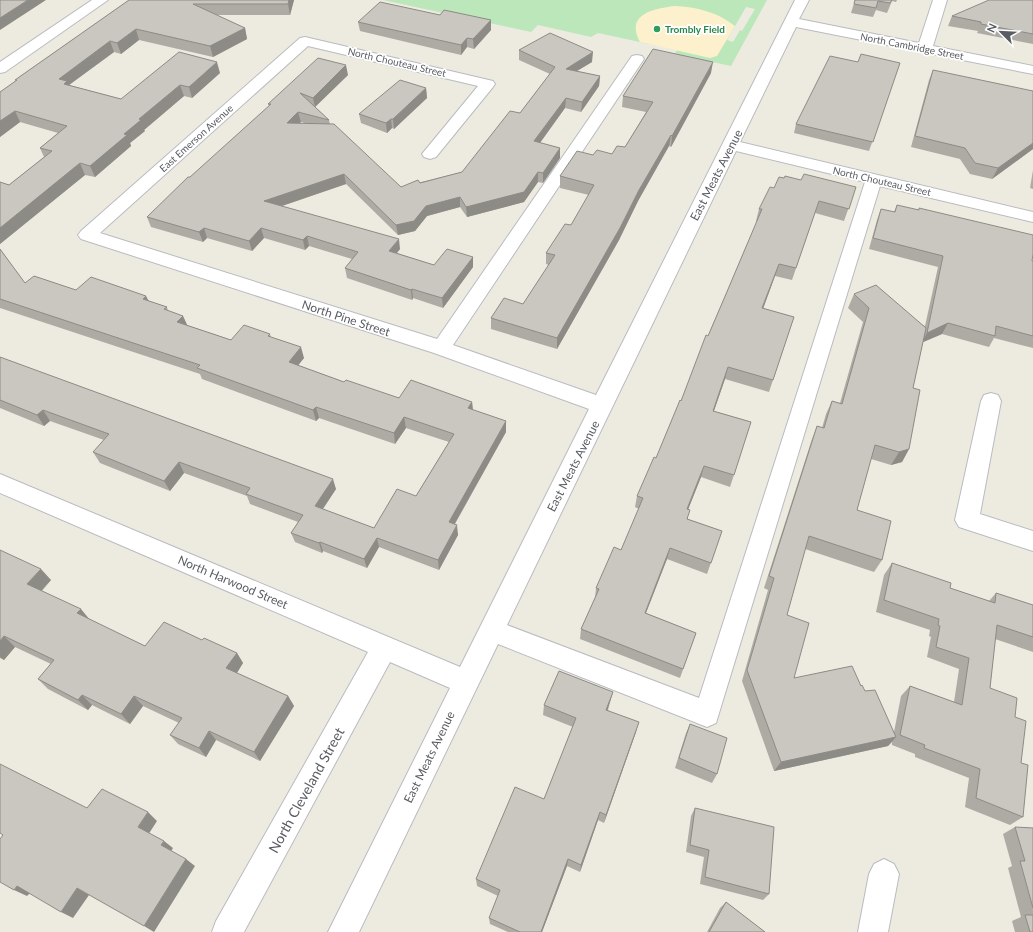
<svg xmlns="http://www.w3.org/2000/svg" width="1033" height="932" viewBox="0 0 1033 932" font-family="Lato,sans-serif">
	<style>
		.green { fill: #bbe7bb; fill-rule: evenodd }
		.sand { fill: #fcf1cc }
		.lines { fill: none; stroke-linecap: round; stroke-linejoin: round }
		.minor-casing { stroke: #b9bbc1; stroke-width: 2 }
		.minor { fill: #fff; fill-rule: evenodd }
		.wall { fill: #aeaba5; fill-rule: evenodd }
		.shaded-wall { fill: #8d8b86 }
		.building { fill: #cac7c0; stroke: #8d8b86 }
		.leisure-dot { fill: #2e9e5b; stroke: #fff; stroke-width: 1.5 }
		.labels { text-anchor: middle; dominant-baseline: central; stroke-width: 3.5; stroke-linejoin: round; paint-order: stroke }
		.far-leisure-label { font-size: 10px; font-weight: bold; fill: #27864d; stroke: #fff; text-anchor: start }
		.far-street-label { font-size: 10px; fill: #595d63; stroke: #fff }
		.street-label { font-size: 12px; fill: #595d63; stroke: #fff }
		.near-street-label { font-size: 14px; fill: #595d63; stroke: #fff }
	</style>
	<rect width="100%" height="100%" fill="#edebe0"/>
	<path class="green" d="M383 0H767L731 66 675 54 677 50 598 33 591 37 538 25 531 32ZM746 7 755 9 742 31 740 30 733 42 727 40Z"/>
	<path class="sand" d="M674 6C697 7 717 12 735 26L717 56 710 58 640 42C625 14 653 9 674 6Z"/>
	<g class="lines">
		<g class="minor-casing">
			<path id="minor" d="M92 0H108L5 72 0 73V62Z
				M795 0H809L799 19 919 43 933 0H947L933 46 1033 66V74L796 27 740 142 1033 212V222L880 186 716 723 707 727 498 644 359 932H328L450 688 390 662 244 932H212L216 921 368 652 0 493V474L460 667 589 409 434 353 81 239 78 235 81 231 300 38 305 37 493 81 495 84 493 87 436 157 430 159 424 157 422 154 478 86 308 46 100 233 437 339 632 56 637 55 642 56 644 59 453 345 596 395ZM736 151 865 182 699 698 507 625Z
				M991 393 998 395 1001 401 980 514 1033 531V551L959 527 955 520 981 401 984 395Z
				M884 859 894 864 899 874 888 932H858L869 874 874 864Z"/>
		</g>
		<use href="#minor" class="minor"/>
	</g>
	<path class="wall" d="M129 0H294L290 15H216L245 28 247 39 213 57 139 40 121 54 114 52 69 85 121 99 220 73 192 98 184 96 144 130 145 131 130 143 131 146 95 177 85 175 0 244V182L9 185 44 157 40 148 58 133 20 122 0 137V92L16 81 15 80Z
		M855 0H897L896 2 892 1 887 13 876 10 873 17 851 13Z
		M1033 0V44L977 33 978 31 948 26 952 16Z
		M440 15 491 20V30L474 49 467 47 461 55 360 31 358 22Z
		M519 50 592 62 577 71 600 76 599 86 581 112 565 108 540 143 560 148V158L543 183 538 182 524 202 467 217 460 207 427 216 415 231 398 235 346 184 282 206 400 249 397 253 434 265 473 257V267L443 308 413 298 412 300 347 278 345 268 352 259 309 246 305 250 264 238 252 251 207 238 203 242 151 227 147 217 269 106 268 104 348 75 315 107 329 120 330 124 401 187 462 172 520 113 550 74 519 60ZM301 122 308 124 299 123Z
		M900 63 869 151 794 133 796 124Z
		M933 70 1033 149 992 179 970 174 960 159 911 147 929 80Z
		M711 73 671 147 669 146 638 201 619 240 557 349 491 329V318L523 304 549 265 546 264V253L571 225 589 195 560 188V176L593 155 612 154 625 147 646 112 622 107 623 96Z
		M426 88 427 98 394 129 392 128 387 133 361 123 359 114Z
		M1033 170V189L1030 188Z
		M784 178 856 187 844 221 815 213 792 280 775 276 763 308 794 317 769 392 725 379 714 411 751 422 730 487 701 477 688 509V519L722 531 707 574 667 559 646 613 696 633 680 678 580 639 581 629 595 598 596 588 621 550 639 509 635 507 637 496 656 458 681 401 708 336 726 294 757 221H756L759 209 774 188Z
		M897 205 1033 261V350V348L994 338 989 347 942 334 923 342 913 388 909 449 902 462 891 465 871 459 857 510 882 560 874 572 805 549 787 615 794 678 861 686 894 732 901 696 910 686 954 702 959 669 927 657 931 637 929 636 930 630 876 612 884 575 892 563 950 588 989 601 996 593 1033 605V652L995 639 990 688 1015 717 1021 763 1023 817 1010 825 965 807 969 778 915 757V754L892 745V742L888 746 774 771 742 681 768 590 764 588 812 439 817 426 822 428 826 414 832 401 840 403 863 322 848 308 854 294 925 326 938 267 869 249 877 220 881 209 894 212Z
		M0 249 25 283 76 290 146 296 149 301 167 307 168 311 183 316 187 325 231 340 270 334 271 337 304 358 298 365 344 382 399 398 472 402 473 410 506 421V432L455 524 458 535 439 570 379 547 367 568 323 551 322 553 295 542 291 533 298 522 250 504 247 496 184 473 170 491 100 463 93 452 104 440 50 421 44 426 0 408V357L336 489 323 509 374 528 416 496 449 442 406 428 395 444 319 418 316 421 202 379 200 374 0 308Z
		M0 550 51 580 42 591 90 620 145 646 202 640 237 653 243 663 237 673 288 696 294 706 260 761 216 740 206 757 178 744 170 735 179 723 143 706 130 724 92 705 88 710 48 689 38 679 51 664 15 647 4 660 0 658Z
		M613 692 610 702 608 710 636 732 604 823 598 820 580 872 567 866 542 932H508L490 924 489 918 498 896 477 886 476 879 544 799 573 727 543 715 544 705Z
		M690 724 717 774 712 783 675 768 686 733Z
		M695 808 769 894 763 900 700 884 704 857 686 852 691 816Z
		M1015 827 1033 828V932H1015L1012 921 1021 917 1008 868 1012 866 1003 834Z
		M726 902 765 932H707L720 908Z"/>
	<path class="shaded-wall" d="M28 0H46L0 30V18Z
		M289 0H294L290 15 288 4Z
		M491 20V30L474 49 473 39Z
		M245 28 247 39 213 57 210 46Z
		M136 29 139 40 121 54 117 43Z
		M467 38V47L461 55V45Z
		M110 41 114 52 69 85 72 92 59 79Z
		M593 52 592 62 565 78 566 69Z
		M217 62 220 73 192 98 189 87Z
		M713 62 711 73 671 147 672 136Z
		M346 65 348 75 315 107 313 98Z
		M600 76 599 86 581 112 582 102Z
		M180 85 184 96 144 130 145 131 130 143 131 146 95 177 90 166 139 119Z
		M426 88 427 98 394 129 393 119Z
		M566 98 565 108 534 151V141Z
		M15 111 20 122 0 137V121Z
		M298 112 301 122 289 133 287 123Z
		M391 119 392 128 387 133 386 123Z
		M671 135 669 146 638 201 619 240 557 349V338L639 190Z
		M1033 143V149L992 179 998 168Z
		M560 148V158L543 183V173Z
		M80 163 85 175 0 244V228Z
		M538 172V182L524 202 467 217 466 207Z
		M344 174 346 184 267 211 264 201Z
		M460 197V207L427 216 415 231 398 235 396 225 426 206Z
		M204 228 207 238 203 242 199 232Z
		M261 228 264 238 252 251 249 241Z
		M307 236 309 246 305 250 303 240Z
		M399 239 400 249 390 261 389 251Z
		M473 257V267L443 308 442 298Z
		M779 264 775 276 759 320 762 308Z
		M412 289 413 298 412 300 411 290Z
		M146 296 151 307 143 299Z
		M183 316 188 327 177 322Z
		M948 323 942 334 921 343 927 333Z
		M301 347 304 358 292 373 289 362Z
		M728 367 725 379 710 422 713 411Z
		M472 402 473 412 468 408Z
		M316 407 319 418 316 421 313 410Z
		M43 410 50 421 44 426 37 415Z
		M404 417 406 428 395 444 394 433Z
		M506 421V432L450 532 449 522Z
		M909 449 902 462 891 465 899 452Z
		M179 462 184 473 170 491 164 481Z
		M704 466 701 477 684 520 687 509Z
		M333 479 336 489 318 516 315 506Z
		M457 525 458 535 439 570 438 560Z
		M377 538 379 547 367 568 364 559Z
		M320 542 323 551 322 553 319 543Z
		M670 548 667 559 642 623 645 613Z
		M41 569 51 580 37 595 27 584Z
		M81 609 90 620 77 613Z
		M4 636 15 647 4 660 0 657V641Z
		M237 653 243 663 233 679 226 668Z
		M613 692 610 702 604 720 606 710Z
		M82 695 92 705 88 710 78 700Z
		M134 696 143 706 130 724 121 714Z
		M288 696 294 706 260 761 254 752Z
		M639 722 636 732 604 823 606 815Z
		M209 731 216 740 206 757 199 748Z
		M896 737 888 746 774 771 781 762Z
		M148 812 157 821 148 835 138 827Z
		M600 812 598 820 580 872 581 865Z
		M164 841 173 848 170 853 161 845Z
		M186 859 195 866 154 932 144 926Z
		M568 859 567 866 542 932H541Z
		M17 886 30 893 27 896 14 890Z
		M77 888 89 895 73 918 61 912Z"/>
	<path class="building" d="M0 0H28L0 18Z
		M129 0H289L288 4H193L245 28 210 46 136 29 117 43 110 41 59 79 67 81 64 84 121 99 179 52 217 62 189 87 180 85 139 119 141 120 124 134 127 135 90 166 80 163 0 228V182L9 185 52 151 40 148 67 126 15 111 0 121V92L17 80H15Z
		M855 0H892L890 3 878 1 876 8 854 4Z
		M989 0H1033V34L981 24V22L952 16Z
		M380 2 440 15 444 10 491 20 473 39 467 38 461 45 358 22Z
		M550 33 593 52 566 69 600 76 582 102 566 98 534 141 560 148 543 173 538 172 524 192 466 207 460 197 426 206 414 221 396 225 344 174 264 201 399 239 389 251 434 265 447 249 473 257 442 298 412 289 411 290 345 268 358 252 307 236 303 240 261 228 249 241 204 228 199 232 147 217 188 177H190L271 104H268L318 58 346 65 313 98 300 93 329 120 298 112 287 123 334 124 401 187 418 180 420 183 462 172 510 111 520 113 555 67 519 50Z
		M653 49 713 62 672 136 671 135 639 190 620 228 557 338 491 318 504 298 523 304 555 255 546 253 565 224 571 225 594 185 560 176 577 151 593 155 597 150 612 154 617 146 625 147 653 102 623 96Z
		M861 54 900 63 873 142 796 124 830 56 858 62Z
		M933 70 1033 91V143L998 168 975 163 965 148 915 136Z
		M400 80 426 88 393 119H391L386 123 359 114Z
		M804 174 856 187 849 209 819 201 796 268 779 264 762 308 794 317 773 380 728 367 713 411 751 422 734 475 704 466 687 509 690 510 687 519 722 531 711 563 670 548 645 613 696 633 683 669 581 629 599 589 596 588 614 547 621 550 643 498 637 496 654 457 656 458 680 400 681 401 706 335 708 336 726 294 762 209H759L770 187 774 188 779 177 784 178 785 176 801 180Z
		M897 205 919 210V208L1033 235V254L1032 261H1033V336L996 326 995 336 948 323 927 333 943 256 873 238 881 209 895 212Z
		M0 249 25 283 34 276 76 290 91 277 146 296 143 299 167 307 164 309 183 316 177 322 231 340 244 325 270 334 268 336 301 347 289 362 344 382 346 380 399 398 411 380 472 402 468 408 506 421 449 522 457 525 438 560 377 538 364 559 320 542 319 543 291 533 303 515 246 494 250 488 179 462 164 481 93 452 109 434 43 410 37 415 0 400V357L333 479 315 506 374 528 397 489 416 496 454 434 404 417 394 433 316 407 313 410 197 368 200 365 0 299Z
		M876 285 926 328 913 388 920 390 909 449 899 452 875 445 857 510 891 521 882 560 809 536 787 615 809 623 794 678 852 666 861 686 862 685 865 691 875 690 896 737 781 762 747 670 774 578 769 576 817 426 824 428 832 401 842 404 869 308 854 294Z
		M0 550 41 569 27 584 81 609 77 613 145 646 164 622 202 640 204 638 237 653 226 668 288 696 254 752 209 731 199 748 170 735 182 718 134 696 121 714 82 695 78 700 38 679 54 660 4 636 0 641Z
		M892 563 951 583 950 588 995 603 996 593 1033 605V637L997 625 990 688 1017 698 1015 717 1026 721 1021 763 1028 765 1023 817 976 798 980 769 924 748 925 745 900 735 910 686 962 705 969 658 936 647 940 626 938 625 939 619 884 600Z
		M559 671 613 692 606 710 639 722 606 815 600 812 581 865 568 859 541 932H520L489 918 500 890 476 879 515 787 544 799 576 718 544 705Z
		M690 724 727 738 717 774 679 758Z
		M0 764 87 808 102 789 148 812 138 827 164 841 161 845 186 859 144 926 77 888 61 912 17 886 14 890 0 882V839L3 835 0 833Z
		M695 808 774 827 769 894 705 877 709 850 690 845Z
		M1015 827 1033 828V908L1020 861H1025Z
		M726 902 765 932H709Z
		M1025 915H1033V932H1030Z"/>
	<circle class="leisure-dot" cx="657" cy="29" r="4"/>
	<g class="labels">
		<g class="far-leisure-label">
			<text x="665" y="29">Trombly Field</text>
		</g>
		<g class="far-street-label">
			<text transform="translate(912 46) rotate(11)">North Cambridge Street</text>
			<text transform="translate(397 62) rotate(13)">North Chouteau Street</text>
			<text transform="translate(196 138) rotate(-42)">East Emerson Avenue</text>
			<text transform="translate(882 181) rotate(13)">North Chouteau Street</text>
		</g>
		<g class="street-label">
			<text transform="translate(716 175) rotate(-63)">East Meats Avenue</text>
			<text transform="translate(346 318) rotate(18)">North Pine Street</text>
			<text transform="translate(573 466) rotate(-63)">East Meats Avenue</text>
			<text transform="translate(233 582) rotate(23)">North Harwood Street</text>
			<text transform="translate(429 757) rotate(-64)">East Meats Avenue</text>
		</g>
		<g class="near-street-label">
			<text transform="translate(306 790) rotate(-61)">North Cleveland Street</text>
		</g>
	</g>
	<g transform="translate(1001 32) rotate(294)" stroke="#ffffff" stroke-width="3" paint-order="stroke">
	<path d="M0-3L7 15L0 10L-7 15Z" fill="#595d63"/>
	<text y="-6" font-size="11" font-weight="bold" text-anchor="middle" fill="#595d63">N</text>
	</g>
</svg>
